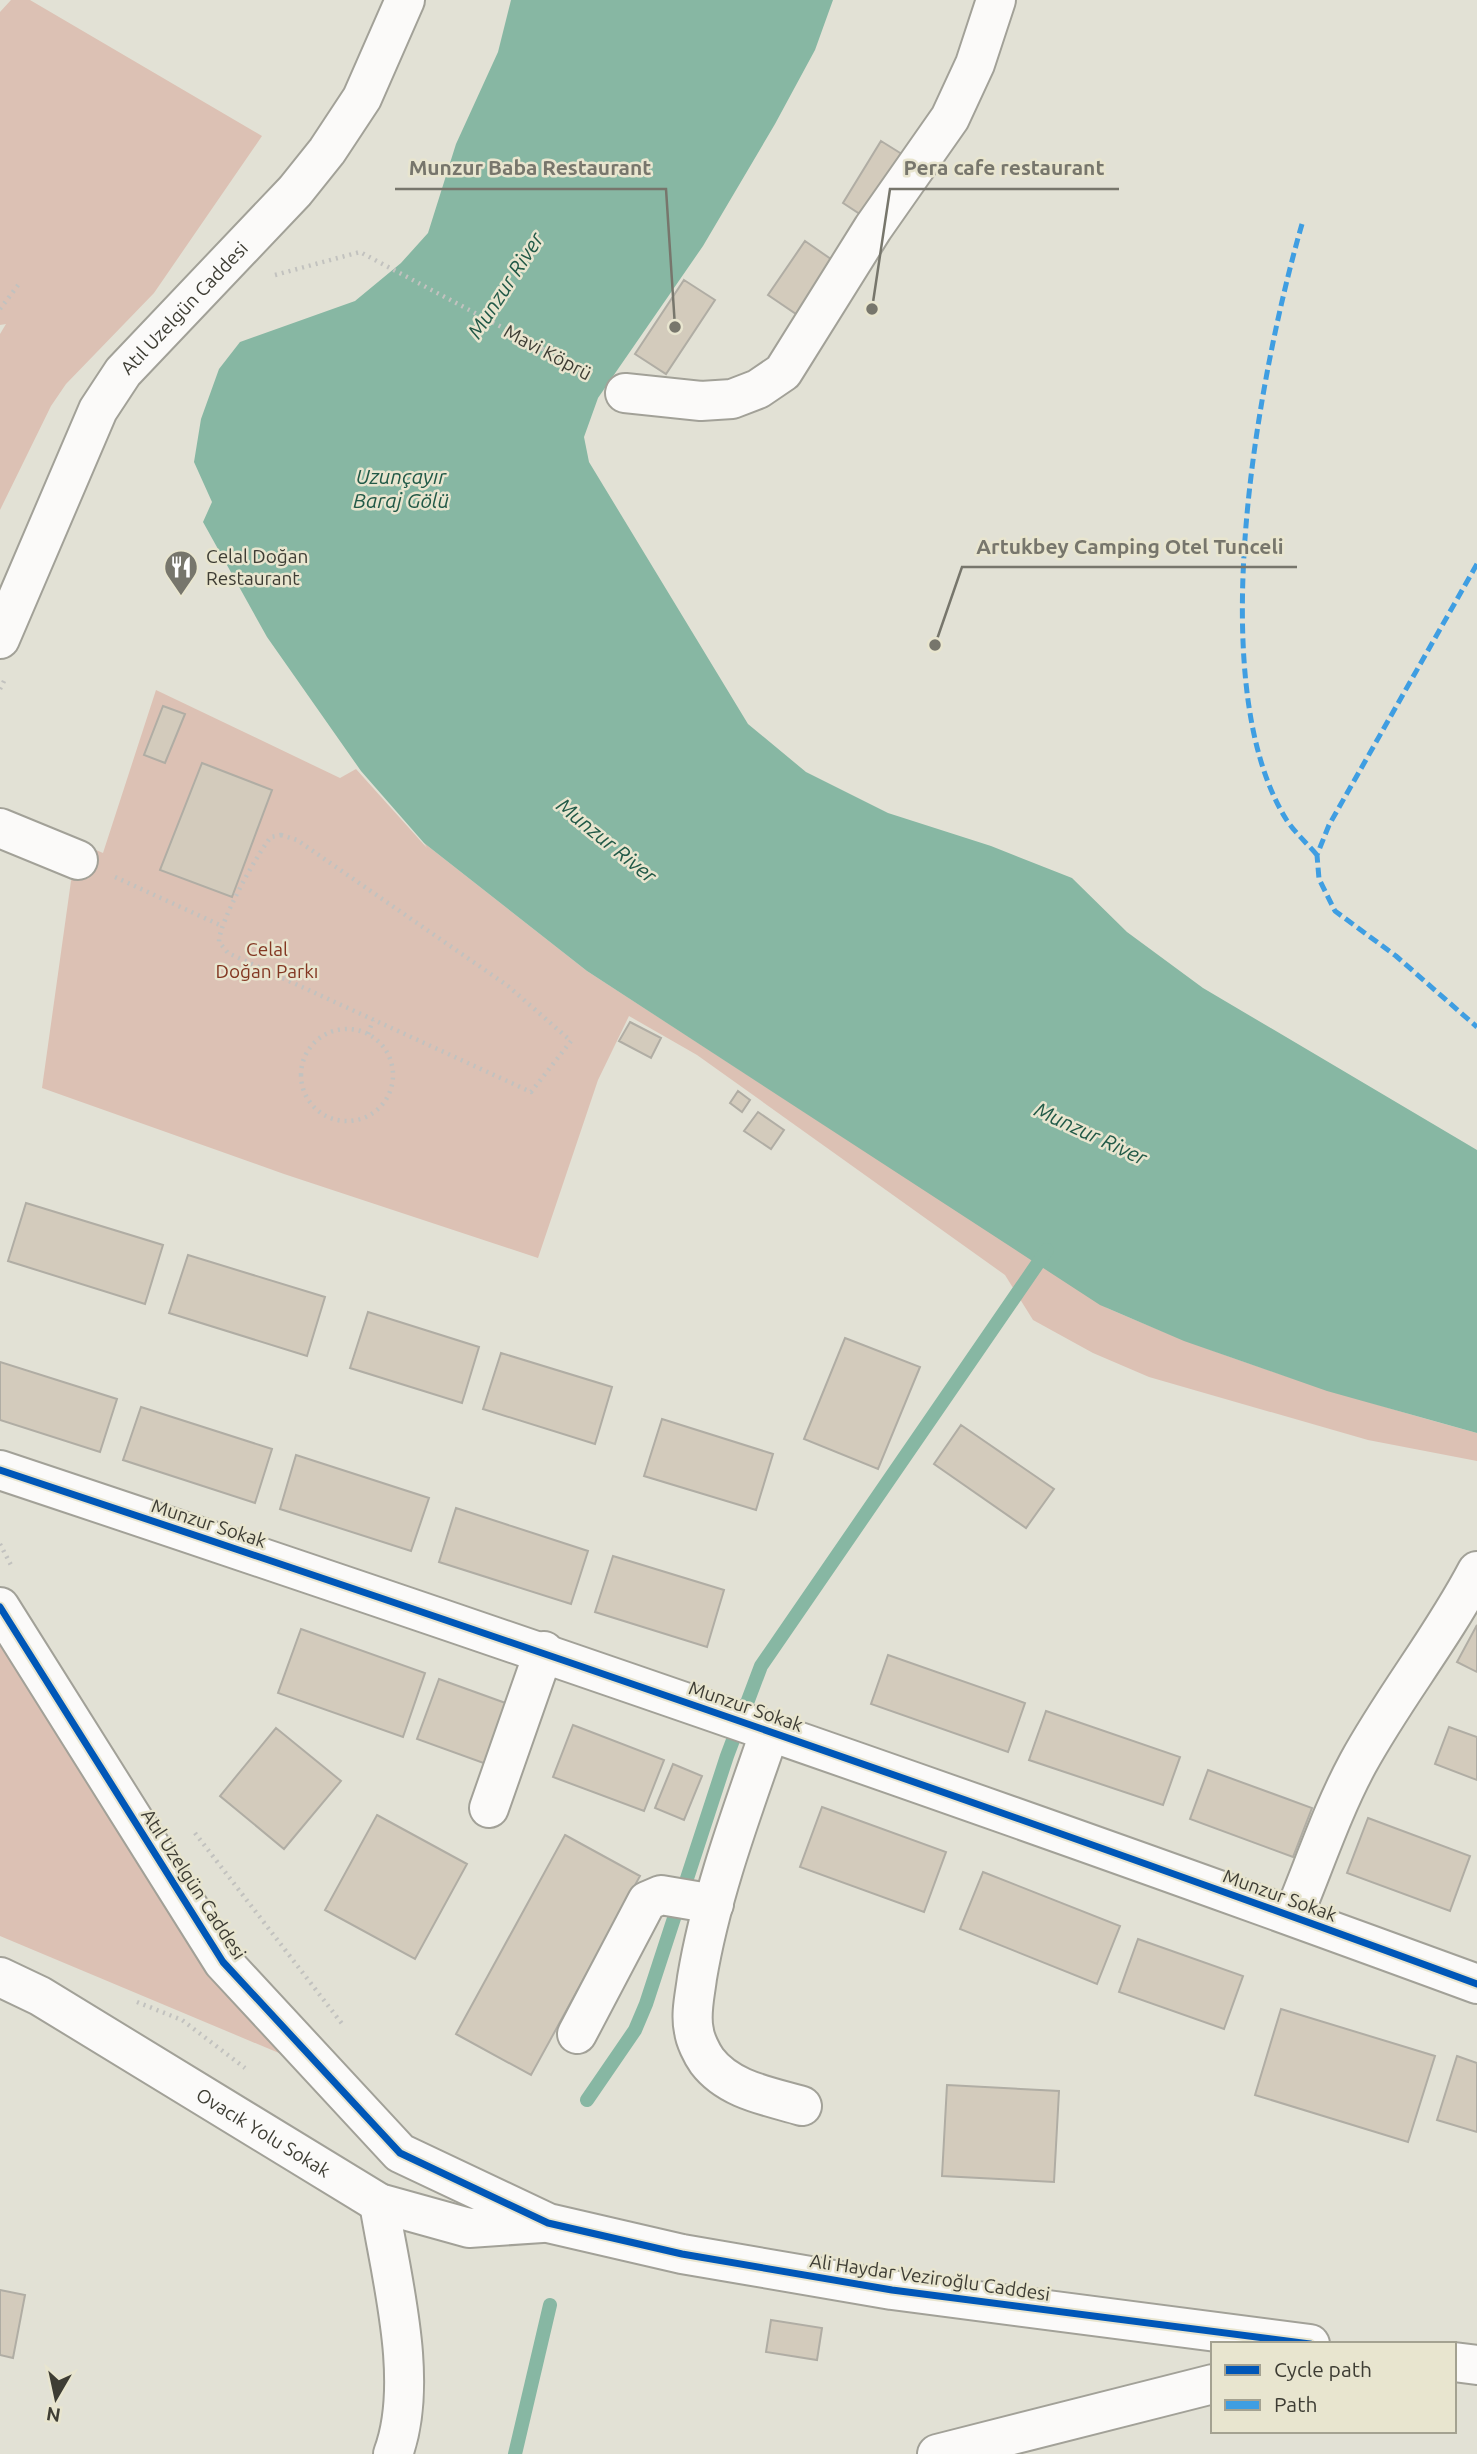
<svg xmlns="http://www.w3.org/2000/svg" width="1477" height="2454" viewBox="0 0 1477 2454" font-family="Ubuntu,sans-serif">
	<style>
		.green { fill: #dcc1b4 }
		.water { fill: #87b7a3 }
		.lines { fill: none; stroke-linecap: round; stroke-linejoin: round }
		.stream { stroke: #87b7a3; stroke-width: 14 }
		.building { fill: #d3cbbc; stroke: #b0ada4; stroke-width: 2 }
		.minor-casing { stroke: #a2a198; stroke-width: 42 }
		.path { stroke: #c2c2bf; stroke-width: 4.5; stroke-dasharray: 2 5; stroke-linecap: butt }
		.minor { stroke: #fbfaf9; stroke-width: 38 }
		.quiet { stroke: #3f9ee2; stroke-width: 5; stroke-dasharray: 10 5; stroke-linecap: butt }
		.cycleway-casing { stroke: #e8e5cf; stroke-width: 11 }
		.cycleway { stroke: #0057b8; stroke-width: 7 }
		.labels { text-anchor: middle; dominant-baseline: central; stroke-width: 5; stroke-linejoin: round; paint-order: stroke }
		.street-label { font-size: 19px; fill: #3e3d34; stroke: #e8e5cf }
		.poi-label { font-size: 19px; fill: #3e3d34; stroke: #e8e5cf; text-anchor: start }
		.park-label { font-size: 19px; fill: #833722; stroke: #e8e5cf }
		.water-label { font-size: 21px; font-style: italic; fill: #215947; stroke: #e8e5cf }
		.leader { fill: none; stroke: #77766c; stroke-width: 2.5 }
		.callout-dot { fill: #77766c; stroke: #e8e5cf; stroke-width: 2.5 }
		.callout-label { font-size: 21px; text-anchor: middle; font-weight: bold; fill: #77766c; stroke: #e8e5cf; stroke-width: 5; stroke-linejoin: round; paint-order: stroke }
	</style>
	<rect width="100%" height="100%" fill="#e2e1d5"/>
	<path class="green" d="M11 0H30L262 136 154 293 66 384 51 406 0 510V334L6 324 0 325V12Z
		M156 690 340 778 356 769 427 848 424 843 587 971 1107 1308C1227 1361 1351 1398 1477 1433V1461L1368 1440 1149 1377 1093 1353 1033 1320 1005 1275 697 1055 629 1016 598 1080 538 1258 284 1174 42 1088 71 881 82 844 103 853Z
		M0 1643 317 2069 0 1936Z"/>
	<path class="water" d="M511 0H833L815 50 775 124 703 246 598 398 584 437 589 462 748 724 806 772 888 813 991 846 1072 878 1127 932 1203 988 1477 1150V1433L1327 1391 1184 1341 1100 1305 587 971 424 843 361 771 267 637 203 522 212 502 194 462 201 419 219 369 240 342 355 301 401 263 428 233 456 144 498 52Z"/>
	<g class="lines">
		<path class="stream" d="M587 2100 635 2030 646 2004 727 1756 761 1666 1047 1250
			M515 2454 550 2305"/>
	</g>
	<path class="building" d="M881 141 905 156 866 218 843 203Z
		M805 241 838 264 802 318 768 295Z
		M684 280 715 300 666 374 635 354Z
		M163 706 185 714 165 763 144 755Z
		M202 763 272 790 232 897 160 870Z
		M630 1022 661 1038 651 1058 619 1041Z
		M738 1091 750 1100 742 1112 730 1103Z
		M758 1112 784 1130 771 1149 744 1131Z
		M26 1203 163 1245 145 1304 8 1261Z
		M188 1255 325 1297 307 1356 169 1313Z
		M368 1312 479 1347 462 1403 350 1368Z
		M845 1338 920 1367 878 1469 804 1439Z
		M501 1353 612 1387 595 1444 483 1409Z
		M0 1362 117 1399 100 1452 0 1420Z
		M141 1407 272 1449 255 1503 123 1460Z
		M662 1419 773 1454 756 1510 644 1476Z
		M961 1425 1054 1489 1026 1528 934 1464Z
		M296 1455 429 1498 411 1551 280 1509Z
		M456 1508 588 1551 571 1604 439 1562Z
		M613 1556 724 1590 707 1647 595 1612Z
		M1477 1625V1672L1457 1662Z
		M301 1629 425 1673 403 1737 278 1693Z
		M888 1655 1025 1703 1008 1752 871 1704Z
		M439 1679 511 1705 489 1765 417 1739Z
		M1046 1711 1180 1757 1163 1805 1029 1760Z
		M573 1725 664 1760 644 1811 553 1777Z
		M1449 1727 1477 1737V1780L1435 1764Z
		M276 1728 341 1781 284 1849 220 1796Z
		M673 1764 702 1776 684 1820 655 1808Z
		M1208 1770 1312 1808 1293 1857 1190 1819Z
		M822 1807 946 1852 924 1912 800 1867Z
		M377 1815 467 1864 415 1959 325 1910Z
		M1368 1818 1470 1856 1450 1911 1347 1873Z
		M565 1835 640 1876 531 2075 456 2034Z
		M983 1872 1120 1926 1097 1984 960 1929Z
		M1138 1939 1243 1976 1224 2029 1119 1992Z
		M1281 2009 1435 2056 1408 2142 1255 2095Z
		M1457 2056 1477 2063V2132L1437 2120Z
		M947 2085 1059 2091 1054 2182 942 2176Z
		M0 2290 25 2295 13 2358 0 2355Z
		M771 2320 822 2328 817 2360 766 2352Z"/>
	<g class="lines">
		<g class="minor-casing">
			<g id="minor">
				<path d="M625 393 701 401 732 399 758 389 783 372 873 228 950 118 975 64 996 0"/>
				<path id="s1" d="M0 639 98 410 123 372 295 191 327 151 362 98 405 0"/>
				<path d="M0 828 78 860"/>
				<path d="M0 1470C495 1635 988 1804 1477 1984"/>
				<path d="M0 1607 223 1962 400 2153 548 2223 682 2254 892 2290 1310 2344"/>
				<path d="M770 1731C742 1812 711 1894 697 1978 695 1995 690 2014 694 2031 695 2040 702 2054 707 2061 729 2090 768 2096 802 2106"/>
				<path d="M489 1808 544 1651"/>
				<path d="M1293 1916C1314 1866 1332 1811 1358 1763 1394 1697 1442 1638 1477 1571"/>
				<path id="s2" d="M0 1977 40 1996 379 2203 469 2228 542 2223"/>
				<path d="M577 2034 647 1901 661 1895 714 1904"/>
				<path d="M379 2203C391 2277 420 2382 393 2454"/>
				<path d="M1454 2362 1477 2365"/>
				<path d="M937 2454 1213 2384"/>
			</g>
		</g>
		<path class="path" d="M275 275 360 252 590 374
			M0 309 19 284
			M0 689 5 679
			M281 835 297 840 508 986 571 1041 531 1092 228 953 219 942C219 922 257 854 271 837Z
			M115 877 222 926
			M301 1075a46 46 0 1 1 92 0a46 46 0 1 1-92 0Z
			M368 1034 373 1020
			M0 1544 12 1567
			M195 1833 343 2025
			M137 2002 182 2020 245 2068"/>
		<use href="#minor" class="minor"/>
		<path class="quiet" d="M1302 224C1259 373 1201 681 1286 819 1294 832 1307 843 1317 855
			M1477 564 1329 825 1317 855 1319 879 1335 911 1396 956 1477 1027"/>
		<g class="cycleway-casing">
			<path id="cycleway" d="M0 1470C495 1635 988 1804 1477 1984
				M0 1607 223 1962 400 2153 548 2223 682 2254 892 2290 1310 2344"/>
		</g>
		<use href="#cycleway" class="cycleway"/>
	</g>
	<defs>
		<g id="restaurant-pin" transform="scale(1.75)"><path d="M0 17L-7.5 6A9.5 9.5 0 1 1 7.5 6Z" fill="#77766c" stroke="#e8e5cf"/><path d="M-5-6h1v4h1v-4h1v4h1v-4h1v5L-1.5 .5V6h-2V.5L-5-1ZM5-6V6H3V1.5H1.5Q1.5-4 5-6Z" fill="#fff"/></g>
	</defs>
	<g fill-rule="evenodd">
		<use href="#restaurant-pin" x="181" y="567"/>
	</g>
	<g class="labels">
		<g class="street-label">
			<text stroke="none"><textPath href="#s1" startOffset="383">Atıl Uzelgün Caddesi</textPath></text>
			<text transform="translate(548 352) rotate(28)">Mavi Köprü</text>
			<text transform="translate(209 1523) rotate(18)">Munzur Sokak</text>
			<text transform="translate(746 1706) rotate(19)">Munzur Sokak</text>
			<text transform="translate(194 1884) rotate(57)">Atıl Uzelgün Caddesi</text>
			<text transform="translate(1280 1895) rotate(20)">Munzur Sokak</text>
			<text stroke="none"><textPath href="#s2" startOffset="306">Ovacık Yolu Sokak</textPath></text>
			<text transform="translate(930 2277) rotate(8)">Ali Haydar Veziroğlu Caddesi</text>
		</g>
		<g class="poi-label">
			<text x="206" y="556">Celal Doğan<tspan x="206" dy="22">Restaurant</tspan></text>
		</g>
		<g class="park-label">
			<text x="267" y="949">Celal<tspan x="267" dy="22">Doğan Parkı</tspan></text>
		</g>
		<g class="water-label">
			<text transform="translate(505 285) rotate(-57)">Munzur River</text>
			<text x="401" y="476">Uzunçayır<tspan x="401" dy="24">Baraj Gölü</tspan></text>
			<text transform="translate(607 840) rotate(39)">Munzur River</text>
			<text transform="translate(1091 1133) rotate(25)">Munzur River</text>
		</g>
	</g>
	<path class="leader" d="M675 327L666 189H395M872 309L890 189H1119M935 645L962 567H1297"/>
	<g class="callout-dot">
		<circle cx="675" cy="327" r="7"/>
		<circle cx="872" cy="309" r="7"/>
		<circle cx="935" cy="645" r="7"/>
	</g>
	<g class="callout-label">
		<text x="530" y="175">Munzur Baba Restaurant</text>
		<text x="1004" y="175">Pera cafe restaurant</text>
		<text x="1130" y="554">Artukbey Camping Otel Tunceli</text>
	</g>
	<rect x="1211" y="2342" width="245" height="91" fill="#e8e5cf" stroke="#a4a291" stroke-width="2"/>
	<rect x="1225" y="2365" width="35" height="10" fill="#0057b8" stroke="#a4a291" stroke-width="2"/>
	<text x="1274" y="2377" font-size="21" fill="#3e3d34">Cycle path</text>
	<rect x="1225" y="2400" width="35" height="10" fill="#3f9ee2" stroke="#a4a291" stroke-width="2"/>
	<text x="1274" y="2412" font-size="21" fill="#3e3d34">Path</text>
	<g transform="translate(56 2398) rotate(189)" stroke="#e8e5cf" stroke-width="5" paint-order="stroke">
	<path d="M0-5L12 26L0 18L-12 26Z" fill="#3e3d34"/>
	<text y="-10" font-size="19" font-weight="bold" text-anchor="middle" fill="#3e3d34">N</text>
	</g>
</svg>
